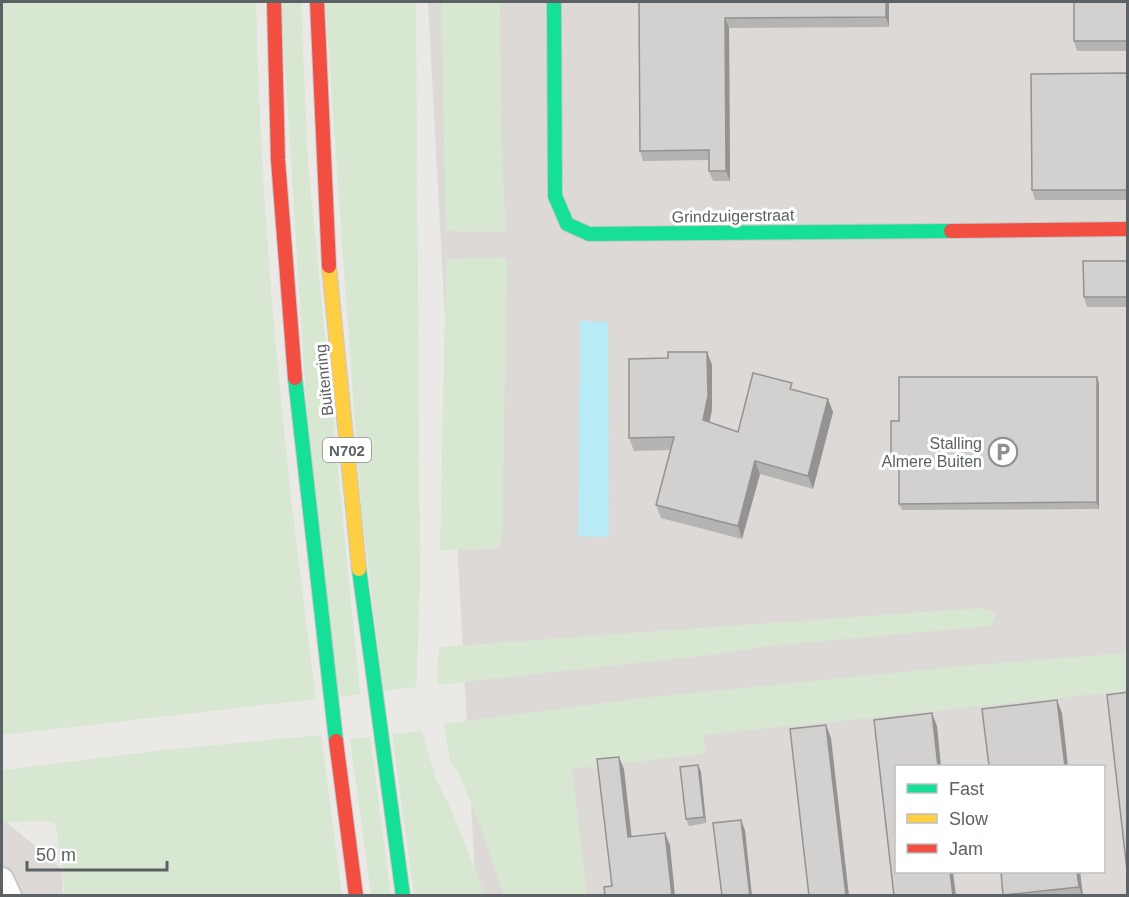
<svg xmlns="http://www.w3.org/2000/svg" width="1129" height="897" viewBox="0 0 1129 897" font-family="Helvetica,sans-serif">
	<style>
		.industrial { fill: #dcd9d7; fill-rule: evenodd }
		.green { fill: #d8e7d1 }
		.water { fill: #b9ebf6 }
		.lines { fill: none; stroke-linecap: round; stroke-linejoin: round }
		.street-casing { stroke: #c7c8c8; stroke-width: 26 }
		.fast-casing { stroke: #c6c7c7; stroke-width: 16 }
		.slow-casing { stroke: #c6c7c7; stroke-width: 16 }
		.jam-casing { stroke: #c6c7c7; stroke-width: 16 }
		.street { stroke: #fcfcfb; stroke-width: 22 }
		.fast { stroke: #16e098; stroke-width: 14 }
		.slow { stroke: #ffcf43; stroke-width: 14 }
		.jam { stroke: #f24e42; stroke-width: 14 }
		.wall { fill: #b5b4b3 }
		.shaded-wall { fill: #949292 }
		.building { fill: #d3d1d0; stroke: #949292; stroke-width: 1.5 }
		.labels { text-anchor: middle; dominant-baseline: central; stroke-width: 6; stroke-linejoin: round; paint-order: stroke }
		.shield { fill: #fff; stroke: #8c9092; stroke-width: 1.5 }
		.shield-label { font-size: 15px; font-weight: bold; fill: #5b6164 }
		.street-label { font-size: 16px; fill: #5b6164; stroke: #fff }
		.poi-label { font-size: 16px; fill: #5b6164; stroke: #fff; text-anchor: end }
	</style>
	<rect width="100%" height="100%" fill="#ebe9e6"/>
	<path class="industrial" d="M428 2H1127V895H476ZM896 766H1104V872H896Z
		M2 818 62 869 63 895H2Z"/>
	<path class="green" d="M2 2H256C261 235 285 468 316 699L2 735Z
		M281 2H301L308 163 360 694 339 697 309 448Z
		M325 2H416L420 583 417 674 416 687 383 691 361 508Z
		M441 2H500L502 163 506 232 446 231Z
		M507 258 502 541 496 549 440 550 446 259Z
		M980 608 995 613V619L990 626 768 646 710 655 438 685 437 673 439 647Z
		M1127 653V691L704 735 705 754 572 769 587 895H504L483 833 458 772 451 763 443 724 642 698 961 666Z
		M422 731 436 779 454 816 485 895H414L392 734Z
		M321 735 342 895H65L56 825 46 821 2 822V770L163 750Z
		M370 737 391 895H371L350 739Z"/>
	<path class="water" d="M580 321 608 322 609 537 578 536Z"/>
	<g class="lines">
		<g class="street-casing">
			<path id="street" d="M2 879 10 896"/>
		</g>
		<g class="fast-casing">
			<path id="fast" d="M554 2 555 196 567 224 589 234 951 231
				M295 378 336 741
				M359 569 403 896"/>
		</g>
		<g class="slow-casing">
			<path id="slow" d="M329 266 359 569"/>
		</g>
		<g class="jam-casing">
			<path id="jam" d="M274 2 278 160 295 378
				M317 2 329 266
				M951 231 1128 229
				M336 741 356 896"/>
		</g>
		<use href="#street" class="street"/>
		<use href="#fast" class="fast"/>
		<use href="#slow" class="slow"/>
		<use href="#jam" class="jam"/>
	</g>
	<path class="wall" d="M639 2H889V27L729 28 730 181H713L709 171V160L643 161 640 151Z
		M1128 2V51H1077L1074 41Z
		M1128 73V200H1035L1032 190Z
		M1128 261V307H1087L1084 297Z
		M707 352 712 365V409L710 422 738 432 794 390 833 412 813 489 760 474 742 539 661 518 656 505 671 450 634 451 629 438 668 358Z
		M1099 383V509L902 510 899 504V466H893L891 460 899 421Z
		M698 765 701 772 706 823 689 826 686 819Z
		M1001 872H1080L1083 896H1004Z"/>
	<path class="shaded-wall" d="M886 2H889V27L886 17Z
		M725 18 729 28 730 181 726 171Z
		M707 352 712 365V409L707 433 703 420Z
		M1097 377 1099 383V509L1097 502Z
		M828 399 833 412 813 489 808 476Z
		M755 461 760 474 742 539 738 526Z
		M1057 700 1062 713 1068 766H1065Z
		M932 713 937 726 941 766H938Z
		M826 725 831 738 849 896H846Z
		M619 757 624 769 633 849 628 837Z
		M698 765 701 772 706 823 704 817Z
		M741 820 745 830 752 896H750Z
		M665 833 670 845 675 896H672Z
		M950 872H953L956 896H953Z
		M1077 872H1080L1083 896H1082L1079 887Z"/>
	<path class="building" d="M639 2H886V17L725 18 726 171H709V150L640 151Z
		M1074 2H1128V41H1074Z
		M1128 73V190H1032L1031 74Z
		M1083 261H1128V297H1084Z
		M668 352H707L708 396 703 420 738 432 753 373 792 383 790 389 828 399 808 476 755 461 738 526 656 505 674 437 629 438V359L668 358Z
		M899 377H1097V502L899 504V460H891V421H899Z
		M1128 692V879L1107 695Z
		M1057 700 1065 766H989L982 709Z
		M932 713 938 766H897V872H950L953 896H894L874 720Z
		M826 725 846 896H809L790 729Z
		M619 757 628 837 665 833 672 896H605L604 887 612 886 597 759Z
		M698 765 704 817 686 819 680 767Z
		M741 820 750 896H722L713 823Z
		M1001 872H1077L1079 887 1003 895Z"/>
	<defs>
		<g id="parking-ring" transform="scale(1.5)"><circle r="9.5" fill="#fff" stroke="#8d9192" stroke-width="1.5"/><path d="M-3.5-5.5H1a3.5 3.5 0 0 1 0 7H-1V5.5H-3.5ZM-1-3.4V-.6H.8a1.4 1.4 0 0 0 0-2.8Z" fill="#8d9192"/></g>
	</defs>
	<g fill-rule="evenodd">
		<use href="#parking-ring" x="1003" y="452"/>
	</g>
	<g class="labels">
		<rect class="shield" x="323" y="438" width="48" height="24" rx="4.5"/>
		<g class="shield-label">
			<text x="347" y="450">N702</text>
		</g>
		<g class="street-label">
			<text transform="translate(733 216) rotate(-1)">Grindzuigerstraat</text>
			<text transform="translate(324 380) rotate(-96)">Buitenring</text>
		</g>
		<g class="poi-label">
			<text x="982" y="443">Stalling<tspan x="982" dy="18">Almere Buiten</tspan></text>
		</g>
	</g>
	<rect width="1129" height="897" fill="none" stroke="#5b6164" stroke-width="6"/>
	<rect x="895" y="765" width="210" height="108" fill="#ffffff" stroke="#bdc0c1" stroke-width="1.5"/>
	<rect x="907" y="784" width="30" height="9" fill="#16e098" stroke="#bdc0c1" stroke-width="1.5"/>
	<text x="949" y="795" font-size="18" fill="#5b6164">Fast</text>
	<rect x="907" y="814" width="30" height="9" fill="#ffcf43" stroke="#bdc0c1" stroke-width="1.5"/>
	<text x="949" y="825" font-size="18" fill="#5b6164">Slow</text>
	<rect x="907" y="844" width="30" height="9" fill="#f24e42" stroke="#bdc0c1" stroke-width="1.5"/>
	<text x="949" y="855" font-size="18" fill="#5b6164">Jam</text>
	<path d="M27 861v9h140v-9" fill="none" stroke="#5b6164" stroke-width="3"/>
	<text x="36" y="861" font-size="18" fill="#5b6164" stroke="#ffffff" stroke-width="4.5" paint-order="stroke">50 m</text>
</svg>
